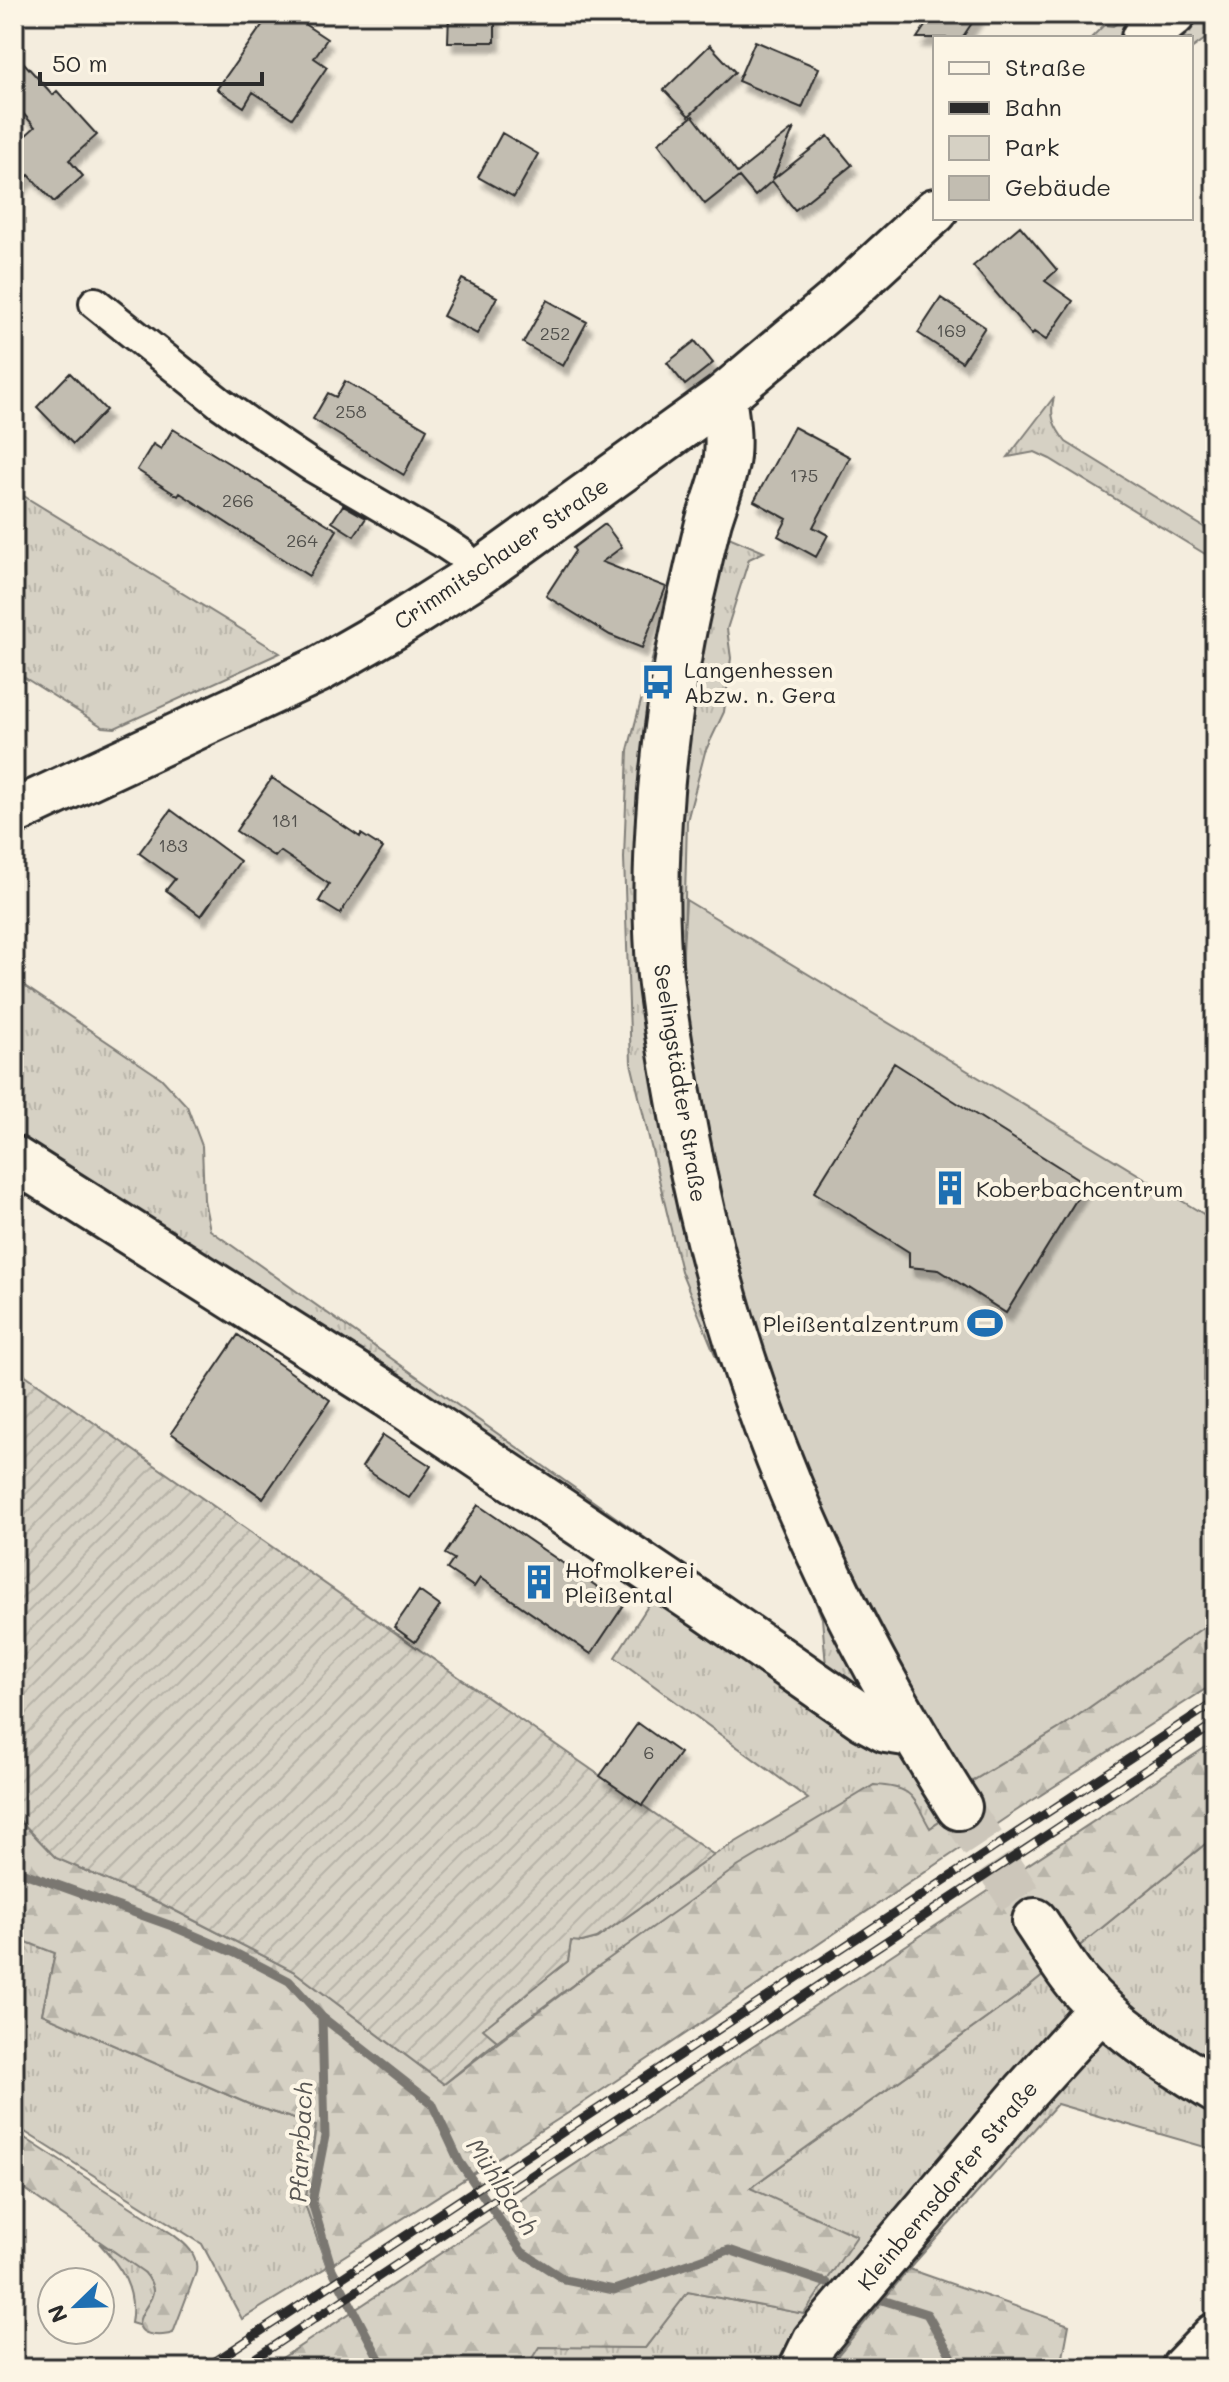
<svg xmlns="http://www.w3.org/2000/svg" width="1229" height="2382" viewBox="0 0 1229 2382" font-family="Mali,sans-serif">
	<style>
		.grass { fill: url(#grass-tufts); stroke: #807e78; stroke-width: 2 }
		.forest { fill: url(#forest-firs); stroke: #807e78; stroke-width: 2 }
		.park { fill: #d6d1c4; stroke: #807e78; stroke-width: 2 }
		.garden { fill: url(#garden-furrows); stroke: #807e78; stroke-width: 2 }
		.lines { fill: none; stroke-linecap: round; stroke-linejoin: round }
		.stream { stroke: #7a7771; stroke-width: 9 }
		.building { fill: #c2bdb1; stroke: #2b2b2b; stroke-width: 2; filter: url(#shadow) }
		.secondary-tunnel { stroke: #ccc6ba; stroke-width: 44; stroke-dasharray: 44 22; stroke-linecap: butt }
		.street-casing { stroke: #2b2b2b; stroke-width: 36 }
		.secondary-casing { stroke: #2b2b2b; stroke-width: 50 }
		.street { stroke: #fcf5e5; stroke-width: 30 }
		.secondary { stroke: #fcf5e5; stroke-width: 44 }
		.rail-casing { stroke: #2b2b2b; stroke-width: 9 }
		.rail { stroke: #fcf5e5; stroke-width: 6; stroke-dasharray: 18; stroke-linecap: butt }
		.labels { text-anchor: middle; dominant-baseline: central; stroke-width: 8; stroke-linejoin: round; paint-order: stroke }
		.number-label { font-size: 18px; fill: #51504c }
		.street-label { font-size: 22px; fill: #2b2b2b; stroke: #fcf5e5 }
		.poi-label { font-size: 22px; fill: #2b2b2b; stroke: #fcf5e5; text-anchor: start }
		.water-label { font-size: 24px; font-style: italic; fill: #595754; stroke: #fcf5e5 }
	</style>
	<defs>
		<pattern id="grass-tufts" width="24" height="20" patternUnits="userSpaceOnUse" patternTransform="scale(2)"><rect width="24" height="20" fill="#d6d1c4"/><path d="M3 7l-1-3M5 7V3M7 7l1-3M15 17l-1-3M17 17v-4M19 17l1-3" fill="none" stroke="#b8b4a9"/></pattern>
		<pattern id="forest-firs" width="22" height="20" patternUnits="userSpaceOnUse" patternTransform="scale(2)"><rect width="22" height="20" fill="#d6d1c4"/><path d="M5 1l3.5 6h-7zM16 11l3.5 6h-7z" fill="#b8b4a9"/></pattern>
		<pattern id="garden-furrows" width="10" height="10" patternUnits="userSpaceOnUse" patternTransform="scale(2)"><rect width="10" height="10" fill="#d6d1c4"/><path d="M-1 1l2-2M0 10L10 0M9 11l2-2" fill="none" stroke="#b8b4a9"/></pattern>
		<filter id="shadow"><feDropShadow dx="5" dy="9" stdDeviation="2" flood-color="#0004"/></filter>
	</defs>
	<rect width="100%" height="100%" fill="#f4edde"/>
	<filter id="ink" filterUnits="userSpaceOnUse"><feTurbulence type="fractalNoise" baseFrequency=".0125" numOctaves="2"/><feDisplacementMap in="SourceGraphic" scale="16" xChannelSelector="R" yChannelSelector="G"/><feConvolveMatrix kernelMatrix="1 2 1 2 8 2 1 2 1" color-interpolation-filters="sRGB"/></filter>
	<g filter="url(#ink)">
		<path class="grass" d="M1129 14H1215V32L1191 49V38H1091L1104 25 1113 26Z
			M1054 397C1049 416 1054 427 1066 442L1215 534V560L1050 459 1035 452 1008 457Z
			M14 490 280 653 115 728 103 727 14 671Z
			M689 520 764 552 749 559 727 629 731 658 724 712 705 752 687 821 683 973 770 1370 804 1459 890 1645 978 1797 930 1828 874 1785 593 1970 497 2041 482 2029 568 1961 571 1940 582 1942 597 1938 714 1855 808 1799 615 1657 666 1578 14 1167V979L161 1078 187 1106 202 1146 204 1200 210 1230 826 1666 822 1618 681 1271 631 1063 624 858 628 750Z
			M1215 1836V2150L1057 2104 909 2269 837 2355 855 2368H526L538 2346 645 2348 688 2292 805 2314 750 2188 1019 1995Z
			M14 1937 55 1953 42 2014 251 2105 316 2126 305 2204 327 2267 242 2319 202 2244 14 2125Z
			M99 2243C120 2256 163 2272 151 2302 147 2312 140 2315 141 2326L131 2323C137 2289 121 2267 99 2243Z"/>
		<path class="forest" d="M1215 1619V1683L1016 1811 568 2113 327 2267 305 2204 316 2126 251 2105 42 2014 55 1953 14 1937V1814L56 1858 162 1904 295 1972 444 2084 593 1970 734 1869 874 1785C915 1787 912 1797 930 1828L978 1797 969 1783 1060 1728Z
			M1215 1741V1836L1019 1995 750 2188 857 2236 804 2314 688 2292 645 2348 539 2347 526 2368H267Z
			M14 2131 171 2233C184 2243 199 2253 196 2272L173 2333C163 2337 134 2337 140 2319 146 2300 163 2296 145 2273L14 2182Z
			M909 2269 1069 2325 1061 2368H855L837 2356Z"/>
		<path class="park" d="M686 900 1215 1221V1619L1060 1728 969 1783C876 1624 789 1455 740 1277 729 1240 723 1201 715 1164 702 1101 686 1037 683 973 682 949 685 924 686 900Z"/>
		<path class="garden" d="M14 1367 714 1855 597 1938 582 1942 571 1941 568 1961 483 2029 497 2041 444 2084 295 1972 162 1904 56 1858 14 1814Z"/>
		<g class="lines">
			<path class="stream" d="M14 1859 21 1872 172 1926 235 1953 289 1981 322 2017 325 2136 312 2202 332 2269 384 2368
				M322 2017 432 2103 459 2161 522 2252 565 2280 614 2290 729 2250 827 2283
				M879 2299 927 2314 958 2368"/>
		</g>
		<path class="building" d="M270 14H289L327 39 314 58 327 67 292 118 253 92 244 107 217 89Z
			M449 14H495V42H448Z
			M933 14H978L962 38H917Z
			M755 41 819 68 802 108 738 81Z
			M710 45 735 72 689 116 664 90Z
			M14 52 53 95 57 91 97 135 69 160 83 176 54 202 29 175 14 189V146L35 127 14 103Z
			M693 116 737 173 794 128 772 180 828 136 852 165 795 210 772 181 755 196 739 177 705 204 658 143Z
			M502 133 538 154 514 197 478 177Z
			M1020 226 1057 270 1045 281 1073 301 1046 340 1034 332 1032 335 973 266Z
			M462 279 497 297 477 334 443 316Z
			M941 298 985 327 962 362 918 333Z
			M547 300 587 322 563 366 523 343Z
			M695 341 713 363 685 385 667 363Z
			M70 373 106 410 73 444 37 407Z
			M345 381 427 429 404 475 313 419 328 393 336 397Z
			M794 427 850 457 813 527 828 535 816 557 778 536 787 519 754 501Z
			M173 429 337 530 309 576 180 493 178 496 137 470 153 444 161 449Z
			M343 505 366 518 354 536 332 522Z
			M605 524 622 547 602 562 666 587 642 648 610 635 546 596 575 551 573 548Z
			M272 778 360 837 361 834 383 848 340 914 319 901 329 884 280 851 275 857 236 831Z
			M171 810 240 861 201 916 166 890 175 879 139 853Z
			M894 1063 1086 1184 1006 1313 939 1270 909 1267V1252L814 1192Z
			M238 1335 330 1400 263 1498 171 1433Z
			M383 1435 431 1466 409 1498 362 1467Z
			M478 1505 624 1605 591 1654 480 1578 474 1587 447 1569 454 1559 445 1554Z
			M419 1591 440 1606 415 1642 394 1627Z
			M638 1723 680 1753 642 1805 600 1776Z"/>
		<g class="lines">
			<path class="secondary-tunnel" d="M959 1807 1035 1921"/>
			<g class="street-casing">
				<path id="street" d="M95 303 220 403 261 432 312 466 443 542 461 554 477 574"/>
			</g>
			<g class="secondary-casing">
				<path id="secondary" d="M1144 38 1173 14
					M723 397C726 417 729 435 727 456 725 477 715 500 709 520 702 546 697 573 690 600 676 662 667 727 661 791 656 852 654 915 660 976 666 1030 676 1084 686 1137 734 1386 823 1594 959 1807
					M14 812 318 670 395 626 477 574 723 397 838 300 935 211
					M14 1159 388 1395 706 1608 864 1718 886 1730 912 1734
					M1035 1921C1049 1941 1061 1964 1077 1983 1115 2028 1165 2059 1215 2090
					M802 2368 815 2341 1025 2092 1101 2008
					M1184 2368 1215 2336"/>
			</g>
			<use href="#street" class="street"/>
			<use href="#secondary" class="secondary"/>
			<g class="rail-casing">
				<path id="rail" d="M205 2368 1215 1702
					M240 2368 1215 1724"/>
			</g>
			<use href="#rail" class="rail"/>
		</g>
	</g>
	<defs>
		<g id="bus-bare" transform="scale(2.76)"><path d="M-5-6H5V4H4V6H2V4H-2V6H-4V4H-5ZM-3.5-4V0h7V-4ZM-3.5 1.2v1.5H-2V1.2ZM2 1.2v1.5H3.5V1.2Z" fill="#1f6fb2" stroke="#fcf5e5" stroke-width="2.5" paint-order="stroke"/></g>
		<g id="building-bare" transform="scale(2.76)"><path d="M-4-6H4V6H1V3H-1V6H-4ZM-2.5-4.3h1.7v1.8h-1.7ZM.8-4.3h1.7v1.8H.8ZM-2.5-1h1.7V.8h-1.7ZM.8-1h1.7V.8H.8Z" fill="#1f6fb2" stroke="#fcf5e5" stroke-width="2.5" paint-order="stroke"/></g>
		<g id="stadium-bare" transform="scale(2.76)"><path d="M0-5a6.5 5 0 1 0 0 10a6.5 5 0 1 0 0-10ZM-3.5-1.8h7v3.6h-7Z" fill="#1f6fb2" stroke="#fcf5e5" stroke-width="2.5" paint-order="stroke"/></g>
	</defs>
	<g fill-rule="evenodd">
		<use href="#bus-bare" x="658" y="682"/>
		<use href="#building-bare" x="950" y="1188"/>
		<use href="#stadium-bare" x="985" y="1323"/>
		<use href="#building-bare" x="539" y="1582"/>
	</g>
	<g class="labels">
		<g class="number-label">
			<text x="951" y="330">169</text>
			<text x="555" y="333">252</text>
			<text x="351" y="411">258</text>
			<text x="804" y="475">175</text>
			<text x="238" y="500">266</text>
			<text x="302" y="540">264</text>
			<text x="285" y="820">181</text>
			<text x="173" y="845">183</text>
			<text x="649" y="1752">6</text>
		</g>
		<g class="street-label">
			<text transform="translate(501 553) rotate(-34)">Crimmitschauer Straße</text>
			<text transform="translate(681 1083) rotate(81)">Seelingstädter Straße</text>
			<text transform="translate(947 2185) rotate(-50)">Kleinbernsdorfer Straße</text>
		</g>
		<g class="poi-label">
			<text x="684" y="669">Langenhessen<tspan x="684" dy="25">Abzw. n. Gera</tspan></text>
			<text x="976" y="1188">Koberbachcentrum</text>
			<text x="959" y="1323" text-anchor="end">Pleißentalzentrum</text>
			<text x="565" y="1569">Hofmolkerei<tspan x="565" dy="25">Pleißental</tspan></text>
		</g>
		<g class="water-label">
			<text transform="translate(300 2142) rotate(-87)">Pfarrbach</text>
			<text transform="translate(503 2186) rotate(57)">Mühlbach</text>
		</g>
	</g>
	<rect width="1229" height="2382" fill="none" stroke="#fcf5e5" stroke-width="48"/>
	<rect x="24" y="24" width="1181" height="2334" fill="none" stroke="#2b2b2b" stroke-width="3" filter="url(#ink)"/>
	<rect x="933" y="36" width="260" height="184" fill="#fcf5e5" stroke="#a8a49b" stroke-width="2"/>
	<rect x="949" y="62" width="40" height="12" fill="#fcf5e5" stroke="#a8a49b" stroke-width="2"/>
	<text x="1005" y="76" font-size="24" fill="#2b2b2b">Straße</text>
	<rect x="949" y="102" width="40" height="12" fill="#2b2b2b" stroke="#a8a49b" stroke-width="2"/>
	<text x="1005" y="116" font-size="24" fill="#2b2b2b">Bahn</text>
	<rect x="949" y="136" width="40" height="24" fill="#d6d1c4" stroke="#a8a49b" stroke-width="2"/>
	<text x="1005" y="156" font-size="24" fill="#2b2b2b">Park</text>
	<rect x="949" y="176" width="40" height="24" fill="#c2bdb1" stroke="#a8a49b" stroke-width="2"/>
	<text x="1005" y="196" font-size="24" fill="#2b2b2b">Gebäude</text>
	<g transform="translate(76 2306) rotate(247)"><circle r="38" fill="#fcf5e5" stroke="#a8a49b" stroke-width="2"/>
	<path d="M0-6L14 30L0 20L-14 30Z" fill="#1f6fb2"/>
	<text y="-12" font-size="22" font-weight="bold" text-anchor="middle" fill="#2b2b2b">N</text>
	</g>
	<path d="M40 72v12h222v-12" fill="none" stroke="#2b2b2b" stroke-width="4"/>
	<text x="52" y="72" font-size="24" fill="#2b2b2b" stroke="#fcf5e5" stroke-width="6" paint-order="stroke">50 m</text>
</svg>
